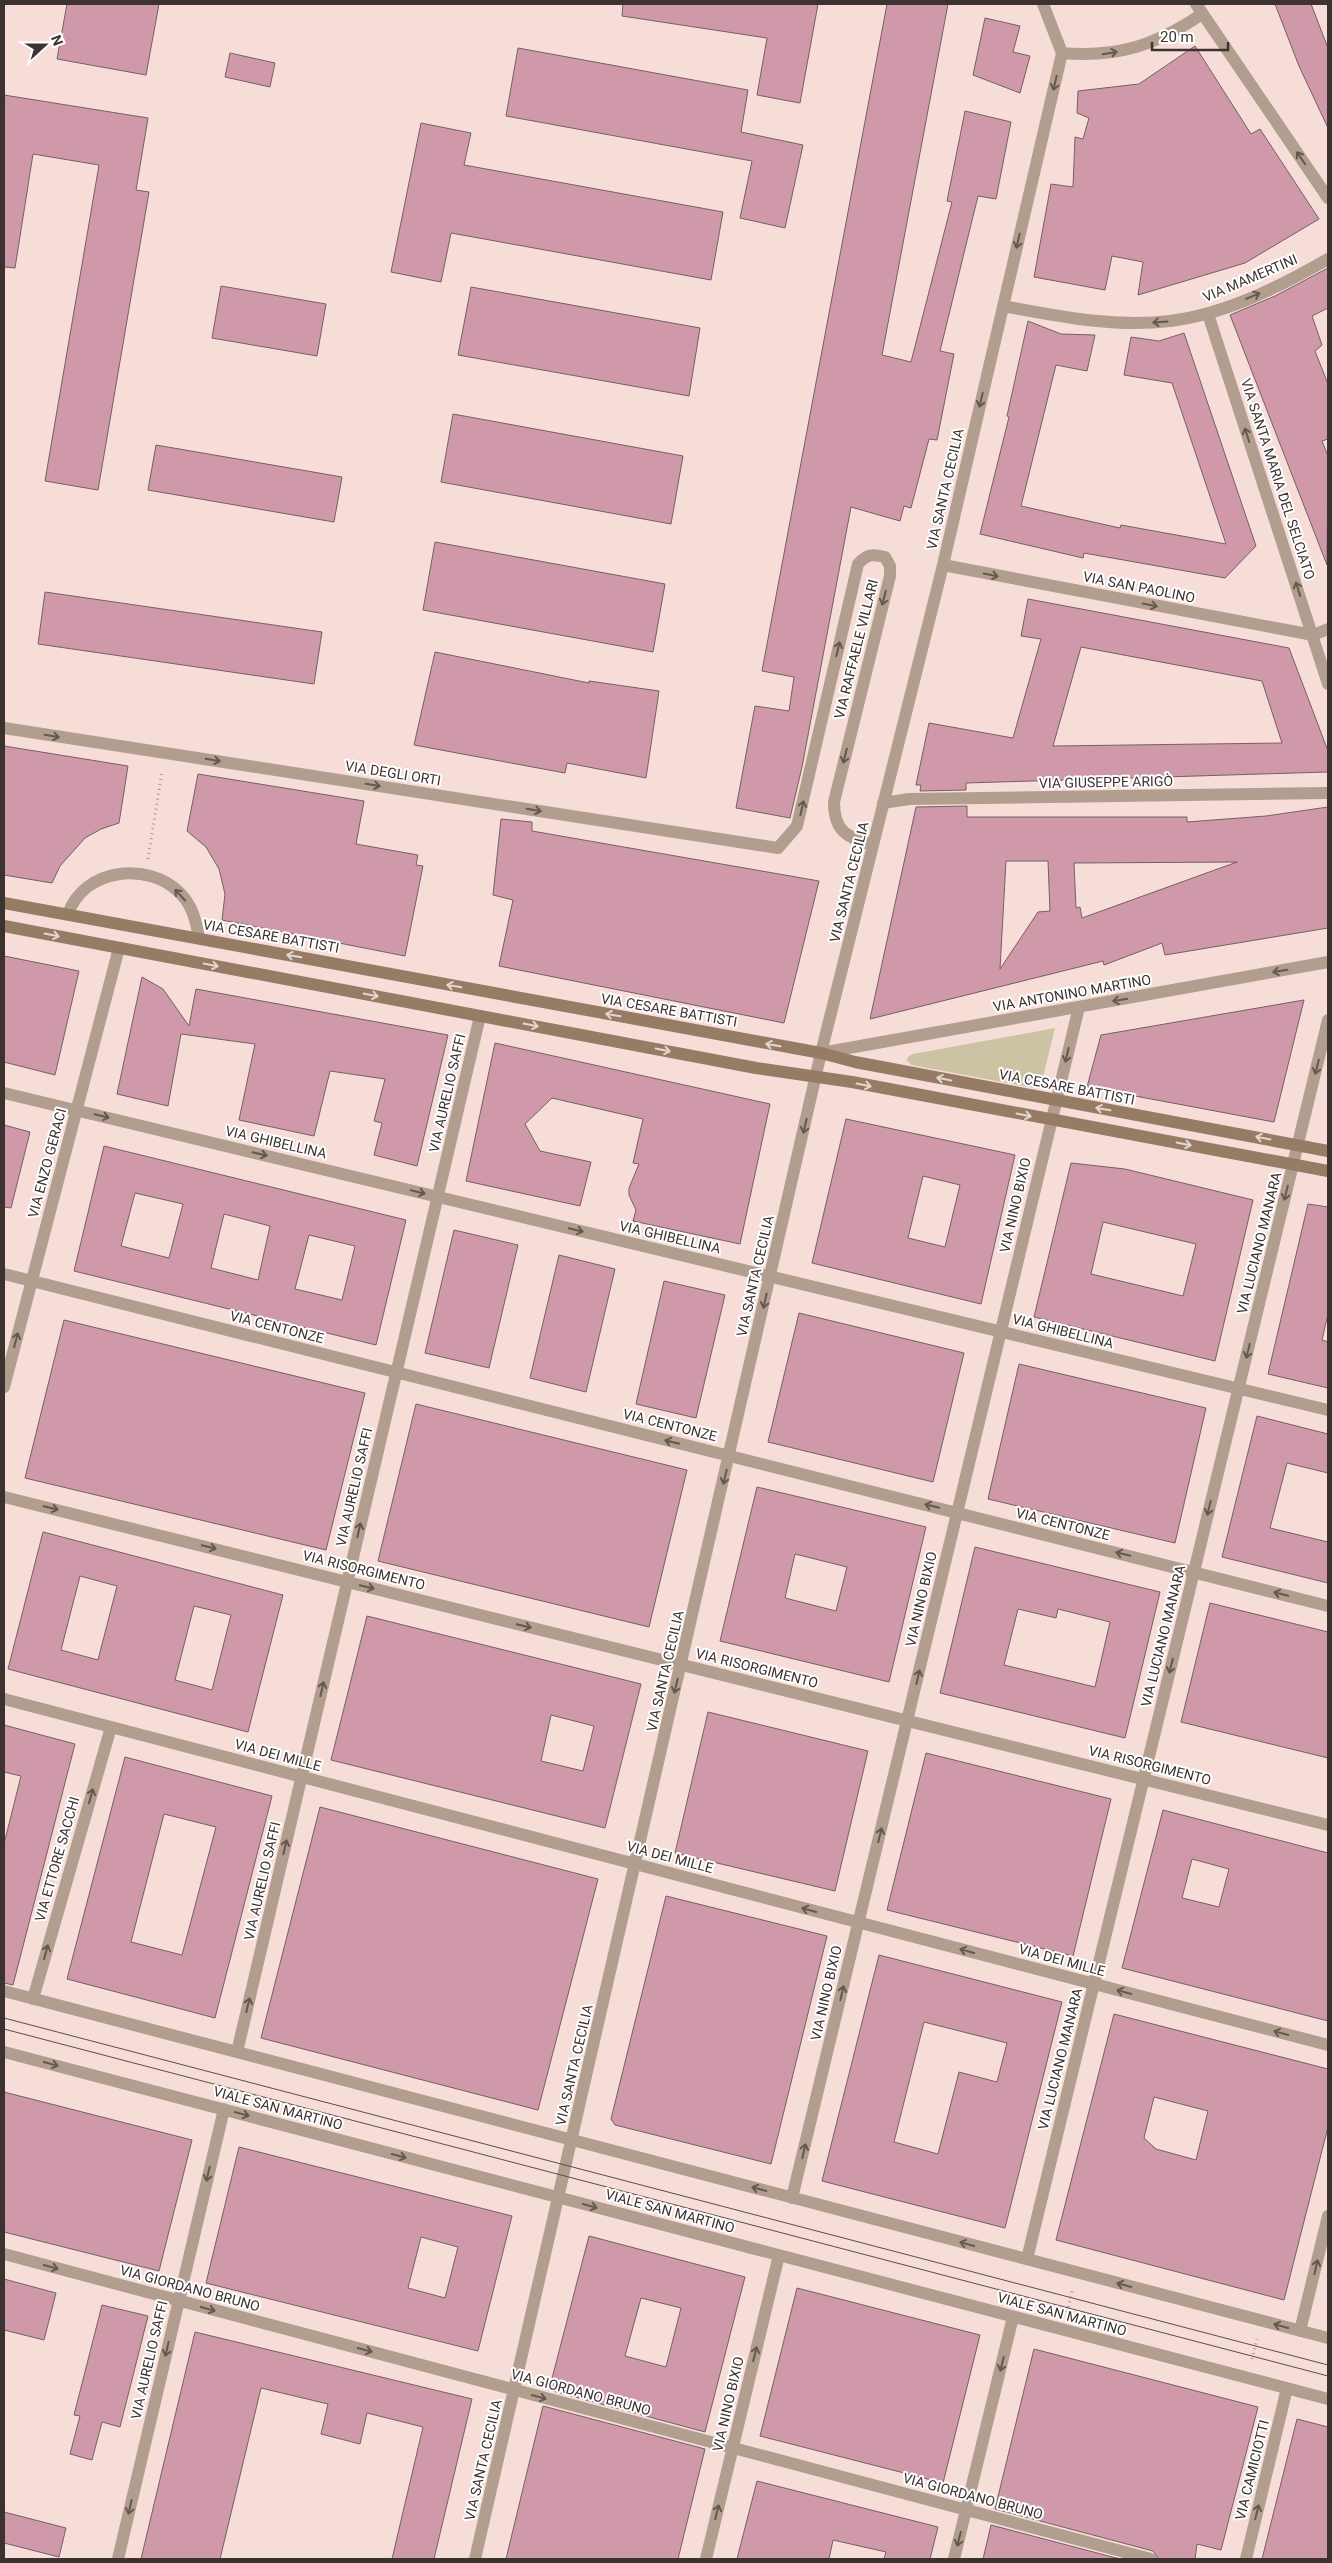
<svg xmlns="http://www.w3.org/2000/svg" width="1332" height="2563" viewBox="0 0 1332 2563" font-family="Roboto,sans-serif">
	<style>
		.green { fill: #cbc3a3 }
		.building { fill: #cf99aa; stroke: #755f66; fill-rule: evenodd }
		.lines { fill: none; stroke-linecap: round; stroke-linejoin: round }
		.path { stroke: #ac9894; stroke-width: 3; stroke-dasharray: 1 4; stroke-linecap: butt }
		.minor { stroke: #b19e8e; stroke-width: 12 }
		.secondary { stroke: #977c65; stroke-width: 12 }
		.tram { stroke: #5a4e4b; stroke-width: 1 }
		.oneway { stroke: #655851 }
		.oneway2 { stroke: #e0d8d1 }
		.labels { text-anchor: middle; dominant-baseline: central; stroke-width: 4; stroke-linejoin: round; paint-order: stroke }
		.street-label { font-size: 14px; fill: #3c3230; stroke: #fff }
	</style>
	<rect width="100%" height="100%" fill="#f7ddd8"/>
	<path class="green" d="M1055 1028 1040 1089 912 1065 907 1061 908 1057 913 1054Z"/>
	<path class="building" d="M67 4H159L146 75 57 59Z
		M623 4H818L800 103 757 95 767 38 622 16Z
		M887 4H948L882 355 911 362 952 202 947 201 965 111 1011 122 996 199 978 196 940 351 954 354 937 440 929 439 911 508 904 506 900 521 851 507 802 767 790 818 736 808 755 706 789 711 794 677 762 671Z
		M1275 4H1311L1328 48V128L1299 66Z
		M985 18 1020 26 1013 52 1030 56 1020 93 973 75Z
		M1195 46 1251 134 1260 129 1319 219 1245 263 1138 295 1143 262 1112 256 1105 290 1034 277 1051 184 1073 187 1075 137 1083 139 1089 118 1077 113 1078 91 1139 84Z
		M518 48 748 90 741 132 803 145 785 228 740 218 752 161 506 116Z
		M230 53 275 63 270 87 225 77Z
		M4 95 148 118 136 190 149 192 98 490 45 481 99 165 33 154 15 268 4 267Z
		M421 123 471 133 464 165 723 212 711 280 451 233 441 282 391 272Z
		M1328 268V308L1312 316 1322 345 1315 351 1328 384V439L1322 441 1328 456 1327 565 1230 315 1275 296Z
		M221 286 326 304 317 356 212 338Z
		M471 287 700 328 689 396 458 355Z
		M1028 321 1061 334 1095 335 1087 371 1056 365 1021 506 1120 528 1121 525 1226 544 1172 383 1124 375 1131 337 1159 341 1184 333 1256 546 1225 578 1084 553 1083 558 980 534 1009 417 1007 416Z
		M453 414 683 456 671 524 441 482Z
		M156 445 342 477 334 522 148 490Z
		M435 542 665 584 653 652 423 610Z
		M45 592 322 632 314 684 38 644Z
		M1028 599 1289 648 1328 751V772L966 783V790L920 791 921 785H916L929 723 1013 738 1041 639 1021 636ZM1081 647 1262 681 1282 743 1053 746Z
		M435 652 589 683V681L659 691 646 778 567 763 565 773 414 745Z
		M4 746 128 766 119 823 101 829 85 838 60 866 52 883 4 875Z
		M198 774 364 801 356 844 418 855 416 865 423 866 405 956 222 920 225 894 219 869 206 847 187 831Z
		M967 806V817H1187V822L1266 816 1328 807V928L1165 955 1162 943 1104 965 1103 961 870 1019 916 807ZM1006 861H1048L1050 911 1038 912 1000 969ZM1237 862 1082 918 1080 907 1076 908 1074 863Z
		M501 819 532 822V831L819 881 784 1023 499 966 513 900 493 895Z
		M4 956 79 971 55 1075 4 1062Z
		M142 977 163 989 189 1026 196 989 448 1035 417 1166 374 1155 382 1123 374 1121 385 1079 330 1071 314 1136 239 1120 255 1044 181 1034 168 1106 117 1094Z
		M1304 1000 1274 1122 1087 1087 1101 1035Z
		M495 1043 770 1104 740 1244 633 1221 636 1210 629 1195V1188L639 1164 633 1163 643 1119 552 1098 525 1124 540 1151 591 1162 580 1206 466 1181Z
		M846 1119 1015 1155 981 1304 812 1263ZM923 1176 960 1185 945 1247 908 1238Z
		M4 1125 30 1132 11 1208 4 1207Z
		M104 1146 406 1220 376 1345 74 1271ZM135 1193 183 1204 169 1258 121 1246ZM224 1214 270 1226 258 1280 211 1268ZM309 1235 355 1246 342 1300 295 1289Z
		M1071 1163 1125 1169 1253 1200 1215 1361 1034 1317ZM1103 1222 1196 1244 1183 1296 1091 1274Z
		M1308 1204 1328 1207V1314L1322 1340 1328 1342V1388L1268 1374Z
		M454 1230 518 1245 489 1368 425 1353Z
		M559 1255 615 1269 586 1392 530 1378Z
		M664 1281 725 1295 696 1418 636 1404Z
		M799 1313 964 1353 933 1482 768 1442Z
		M64 1320 365 1393 326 1550 25 1478Z
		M1019 1364 1206 1408 1175 1543 988 1499Z
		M416 1404 687 1470 649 1627 378 1561Z
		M1257 1416 1328 1434V1473L1287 1463 1270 1528 1328 1542V1583L1222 1557Z
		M757 1487 926 1527 889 1682 720 1641ZM795 1554 847 1567 836 1611 785 1598Z
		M43 1532 283 1595 248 1732 8 1669ZM80 1576 117 1586 98 1660 61 1650ZM194 1606 231 1615 212 1690 175 1680Z
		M975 1547 1160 1592 1125 1738 940 1693ZM1018 1609 1056 1618 1058 1609 1110 1622 1095 1687 1004 1665Z
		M1210 1603 1328 1632V1758L1181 1722Z
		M367 1616 641 1684 605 1828 331 1760ZM551 1715 594 1726 583 1771 541 1761Z
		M708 1712 868 1751 835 1891 675 1853Z
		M4 1725 75 1744 13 1985 4 1983V1844L21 1776 4 1772Z
		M926 1753 1111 1799 1073 1956 887 1910Z
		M125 1757 272 1796 215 2018 67 1979ZM164 1814 216 1827 182 1955 131 1942Z
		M320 1807 598 1879 538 2110 261 2038Z
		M1163 1810 1328 1853V2021L1122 1968ZM1192 1859 1229 1869 1219 1907 1182 1898Z
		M666 1896 827 1936 771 2164 615 2125 611 2119Z
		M879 1955 1062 2002 1005 2228 822 2181ZM924 2022 1007 2043 997 2082 959 2072 938 2154 894 2142Z
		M1114 2014 1328 2069V2127L1284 2300 1056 2240ZM1154 2097 1208 2111 1196 2160 1156 2149 1144 2138Z
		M4 2092 192 2140 159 2271 4 2232Z
		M239 2147 512 2216 478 2351 206 2283ZM421 2237 458 2247 445 2298 408 2288Z
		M589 2236 745 2277 705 2432 549 2390ZM641 2298 681 2308 666 2367 625 2356Z
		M4 2279 56 2293 44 2340 4 2330Z
		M797 2288 980 2335 943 2483 760 2436Z
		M102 2305 148 2316 120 2427 102 2422 92 2460 70 2454 80 2416 74 2415Z
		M195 2332 472 2399 434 2559H392L423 2427 367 2413 360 2444 321 2434 328 2404 261 2388 220 2559H141Z
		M1034 2349 1258 2407 1221 2550 1197 2544 1195 2559H1159L1153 2551 995 2509Z
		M543 2406 705 2449 678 2559H506Z
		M1297 2419 1328 2427V2559H1262Z
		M757 2481 938 2527 930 2559H884L886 2552 833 2540 829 2559H737Z
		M4 2512 66 2528 59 2557 4 2543Z
		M991 2525 1120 2559H983Z"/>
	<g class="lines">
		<path class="path" d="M148 859 162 771
			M1067 2312 1073 2289
			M1252 2359 1257 2339"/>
		<path class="minor" d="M1196 4 1328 198
			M1062 53C1118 58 1156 45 1202 14
			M1003 306C1057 316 1114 328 1170 321 1226 314 1279 287 1328 259
			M1208 314 1328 684
			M943 565 1313 635 1328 629
			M4 728 778 848 797 826 858 564C867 554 872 554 885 557L890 566V576L834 802C834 832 847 837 873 845
			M883 803 909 799 1328 793
			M68 914C84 868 148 861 180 893 193 906 196 922 199 938
			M821 1053 1328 962
			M4 1093 1328 1410
			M4 1274 1328 1606
			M4 1387 119 948
			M4 1497 1328 1825
			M4 1699 1328 2045
			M4 1991 1328 2338
			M33 1999 111 1727
			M4 2052 1328 2399
			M237 2052 480 1016
			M792 2198 1079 1007
			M4 2254 1151 2559
			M1027 2259 1328 1020
			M1300 2331 1328 2216
			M118 2559 224 2109
			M475 2559 821 1053 943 565 1062 53 1043 4
			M706 2559 779 2255
			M954 2559 1013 2317
			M1246 2559 1287 2388"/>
		<path class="secondary" d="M4 903 821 1053 855 1062 1328 1151
			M4 926 756 1068 852 1082 1328 1171"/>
		<path class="tram" d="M4 2018 1328 2365
			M4 2029 1328 2376"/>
	</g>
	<defs><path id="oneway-shaft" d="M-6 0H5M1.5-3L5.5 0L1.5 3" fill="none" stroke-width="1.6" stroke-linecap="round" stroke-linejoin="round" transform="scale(1.25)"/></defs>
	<g class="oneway">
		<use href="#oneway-shaft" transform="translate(1110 53) rotate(-10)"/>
		<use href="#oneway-shaft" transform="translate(1055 83) rotate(103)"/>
		<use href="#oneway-shaft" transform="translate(1301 158) rotate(-124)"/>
		<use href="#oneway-shaft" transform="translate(1018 241) rotate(103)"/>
		<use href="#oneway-shaft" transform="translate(1253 296) rotate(-23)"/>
		<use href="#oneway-shaft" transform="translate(1160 322) rotate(176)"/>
		<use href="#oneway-shaft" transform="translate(981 400) rotate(103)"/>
		<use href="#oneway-shaft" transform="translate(1247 435) rotate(-108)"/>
		<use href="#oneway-shaft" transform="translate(991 575) rotate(11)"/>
		<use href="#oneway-shaft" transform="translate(1298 589) rotate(-108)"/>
		<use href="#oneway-shaft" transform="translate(884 598) rotate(104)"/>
		<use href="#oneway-shaft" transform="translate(1150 605) rotate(11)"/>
		<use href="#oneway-shaft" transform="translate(838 649) rotate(-77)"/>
		<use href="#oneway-shaft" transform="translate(52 736) rotate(9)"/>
		<use href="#oneway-shaft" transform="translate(845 756) rotate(104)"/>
		<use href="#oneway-shaft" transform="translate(213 760) rotate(9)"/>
		<use href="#oneway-shaft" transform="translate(373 785) rotate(9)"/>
		<use href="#oneway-shaft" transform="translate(802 808) rotate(-77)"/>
		<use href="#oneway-shaft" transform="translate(534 810) rotate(9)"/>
		<use href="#oneway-shaft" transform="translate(180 895) rotate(-133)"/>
		<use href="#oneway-shaft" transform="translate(1280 971) rotate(170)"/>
		<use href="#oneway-shaft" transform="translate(1120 1000) rotate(170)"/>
		<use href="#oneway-shaft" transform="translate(1067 1055) rotate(103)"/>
		<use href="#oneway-shaft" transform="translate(1317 1067) rotate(104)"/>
		<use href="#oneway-shaft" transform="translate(102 1116) rotate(13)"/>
		<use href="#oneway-shaft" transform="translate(805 1126) rotate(103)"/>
		<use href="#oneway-shaft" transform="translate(260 1154) rotate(13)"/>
		<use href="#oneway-shaft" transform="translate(418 1192) rotate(13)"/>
		<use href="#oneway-shaft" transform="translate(1286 1193) rotate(104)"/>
		<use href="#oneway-shaft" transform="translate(576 1230) rotate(13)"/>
		<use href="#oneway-shaft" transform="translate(765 1301) rotate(103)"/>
		<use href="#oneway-shaft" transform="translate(16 1340) rotate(-75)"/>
		<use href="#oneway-shaft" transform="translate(1248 1351) rotate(104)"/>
		<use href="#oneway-shaft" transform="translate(672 1442) rotate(-166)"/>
		<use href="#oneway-shaft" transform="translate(725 1477) rotate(103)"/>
		<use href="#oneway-shaft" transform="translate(932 1506) rotate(-166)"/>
		<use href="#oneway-shaft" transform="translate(51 1508) rotate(14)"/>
		<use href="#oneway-shaft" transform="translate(1209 1508) rotate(104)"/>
		<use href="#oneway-shaft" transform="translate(359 1530) rotate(-77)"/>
		<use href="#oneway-shaft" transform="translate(209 1547) rotate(14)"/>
		<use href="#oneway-shaft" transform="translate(1123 1554) rotate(-166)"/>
		<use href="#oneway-shaft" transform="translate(367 1587) rotate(14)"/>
		<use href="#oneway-shaft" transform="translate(1281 1594) rotate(-166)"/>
		<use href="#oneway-shaft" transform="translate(524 1626) rotate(14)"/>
		<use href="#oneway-shaft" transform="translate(1171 1666) rotate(104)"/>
		<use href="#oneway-shaft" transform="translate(918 1677) rotate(-77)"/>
		<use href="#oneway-shaft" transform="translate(676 1686) rotate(103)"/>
		<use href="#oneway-shaft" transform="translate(322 1689) rotate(-77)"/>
		<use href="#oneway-shaft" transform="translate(91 1796) rotate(-74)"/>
		<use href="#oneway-shaft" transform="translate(880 1835) rotate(-76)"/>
		<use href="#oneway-shaft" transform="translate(285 1847) rotate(-77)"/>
		<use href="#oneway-shaft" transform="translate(809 1910) rotate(-165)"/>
		<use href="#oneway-shaft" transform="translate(967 1951) rotate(-165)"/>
		<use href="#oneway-shaft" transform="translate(46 1952) rotate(-74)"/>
		<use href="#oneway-shaft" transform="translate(1124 1992) rotate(-165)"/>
		<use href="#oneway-shaft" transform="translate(842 1993) rotate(-77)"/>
		<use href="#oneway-shaft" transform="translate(248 2005) rotate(-77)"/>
		<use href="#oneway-shaft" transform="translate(1281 2033) rotate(-165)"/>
		<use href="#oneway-shaft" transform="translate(51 2064) rotate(15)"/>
		<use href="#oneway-shaft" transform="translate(242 2114) rotate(15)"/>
		<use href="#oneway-shaft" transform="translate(804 2151) rotate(-77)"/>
		<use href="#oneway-shaft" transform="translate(399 2156) rotate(15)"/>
		<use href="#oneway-shaft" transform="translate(208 2174) rotate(103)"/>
		<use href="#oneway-shaft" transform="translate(759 2189) rotate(-165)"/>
		<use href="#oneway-shaft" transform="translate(590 2206) rotate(15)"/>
		<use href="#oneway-shaft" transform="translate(967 2244) rotate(-165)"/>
		<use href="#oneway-shaft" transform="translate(51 2267) rotate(15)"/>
		<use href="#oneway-shaft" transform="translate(1316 2267) rotate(-77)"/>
		<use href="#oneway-shaft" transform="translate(1124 2285) rotate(-165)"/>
		<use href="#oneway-shaft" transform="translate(208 2309) rotate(15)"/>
		<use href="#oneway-shaft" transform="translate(1281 2326) rotate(-165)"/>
		<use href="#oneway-shaft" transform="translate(167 2349) rotate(103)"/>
		<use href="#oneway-shaft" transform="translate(365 2350) rotate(15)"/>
		<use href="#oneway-shaft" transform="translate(755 2354) rotate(-76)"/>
		<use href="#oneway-shaft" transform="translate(1002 2364) rotate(104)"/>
		<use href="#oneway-shaft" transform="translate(539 2397) rotate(15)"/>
		<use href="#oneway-shaft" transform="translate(130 2507) rotate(103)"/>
		<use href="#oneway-shaft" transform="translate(717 2512) rotate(-76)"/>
		<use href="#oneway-shaft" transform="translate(1257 2512) rotate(-76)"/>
		<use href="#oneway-shaft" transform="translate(959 2539) rotate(104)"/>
	</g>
	<g class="oneway2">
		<use href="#oneway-shaft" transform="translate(52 935) rotate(11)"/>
		<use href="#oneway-shaft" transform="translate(294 956) rotate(-170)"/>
		<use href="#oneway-shaft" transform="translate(211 965) rotate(11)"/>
		<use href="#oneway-shaft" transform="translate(454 986) rotate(-170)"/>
		<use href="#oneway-shaft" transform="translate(371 995) rotate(11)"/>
		<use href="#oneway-shaft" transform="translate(613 1015) rotate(-170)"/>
		<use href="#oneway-shaft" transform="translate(531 1025) rotate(11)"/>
		<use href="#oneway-shaft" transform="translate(773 1045) rotate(-170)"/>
		<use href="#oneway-shaft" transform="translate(663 1050) rotate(11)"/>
		<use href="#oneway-shaft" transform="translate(944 1079) rotate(-169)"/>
		<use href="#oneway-shaft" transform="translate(864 1085) rotate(11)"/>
		<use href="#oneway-shaft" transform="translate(1103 1109) rotate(-170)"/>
		<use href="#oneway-shaft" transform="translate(1024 1115) rotate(11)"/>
		<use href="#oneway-shaft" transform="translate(1263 1138) rotate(-169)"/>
		<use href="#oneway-shaft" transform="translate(1184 1144) rotate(11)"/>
	</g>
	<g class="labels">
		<g class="street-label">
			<text transform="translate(1250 278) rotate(-23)">VIA MAMERTINI</text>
			<text transform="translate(1278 479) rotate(72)">VIA SANTA MARIA DEL SELCIATO</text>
			<text transform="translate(945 489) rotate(-77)">VIA SANTA CECILIA</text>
			<text transform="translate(1139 587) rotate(11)">VIA SAN PAOLINO</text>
			<text transform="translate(856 649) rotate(-76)">VIA RAFFAELE VILLARI</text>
			<text transform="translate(393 773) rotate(9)">VIA DEGLI ORTI</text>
			<text transform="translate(1106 782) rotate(-1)">VIA GIUSEPPE ARIGÒ</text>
			<text transform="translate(849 882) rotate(-76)">VIA SANTA CECILIA</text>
			<text transform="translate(271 936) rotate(10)">VIA CESARE BATTISTI</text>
			<text transform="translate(1072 993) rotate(-10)">VIA ANTONINO MARTINO</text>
			<text transform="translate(669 1010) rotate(10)">VIA CESARE BATTISTI</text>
			<text transform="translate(1067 1087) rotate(11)">VIA CESARE BATTISTI</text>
			<text transform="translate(447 1093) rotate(-77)">VIA AURELIO SAFFI</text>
			<text transform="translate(276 1142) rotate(13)">VIA GHIBELLINA</text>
			<text transform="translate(47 1163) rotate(-75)">VIA ENZO GERACI</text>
			<text transform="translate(1015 1205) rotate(-77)">VIA NINO BIXIO</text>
			<text transform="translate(670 1237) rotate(13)">VIA GHIBELLINA</text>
			<text transform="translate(1259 1243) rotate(-76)">VIA LUCIANO MANARA</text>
			<text transform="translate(755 1276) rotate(-77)">VIA SANTA CECILIA</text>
			<text transform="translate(277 1327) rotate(14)">VIA CENTONZE</text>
			<text transform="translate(1063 1331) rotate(14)">VIA GHIBELLINA</text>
			<text transform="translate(670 1425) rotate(14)">VIA CENTONZE</text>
			<text transform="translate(354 1487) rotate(-77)">VIA AURELIO SAFFI</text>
			<text transform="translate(1063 1524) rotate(14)">VIA CENTONZE</text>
			<text transform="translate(364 1570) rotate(14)">VIA RISORGIMENTO</text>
			<text transform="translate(921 1599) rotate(-77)">VIA NINO BIXIO</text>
			<text transform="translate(1163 1636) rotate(-76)">VIA LUCIANO MANARA</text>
			<text transform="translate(757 1668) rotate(14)">VIA RISORGIMENTO</text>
			<text transform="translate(665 1671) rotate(-77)">VIA SANTA CECILIA</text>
			<text transform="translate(278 1755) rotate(15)">VIA DEI MILLE</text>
			<text transform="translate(1150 1765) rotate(14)">VIA RISORGIMENTO</text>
			<text transform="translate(670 1857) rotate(15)">VIA DEI MILLE</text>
			<text transform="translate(57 1859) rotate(-74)">VIA ETTORE SACCHI</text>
			<text transform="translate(262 1881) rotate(-77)">VIA AURELIO SAFFI</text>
			<text transform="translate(1062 1960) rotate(15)">VIA DEI MILLE</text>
			<text transform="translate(826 1993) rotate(-77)">VIA NINO BIXIO</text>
			<text transform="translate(1060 2059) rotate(-76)">VIA LUCIANO MANARA</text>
			<text transform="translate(574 2065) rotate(-77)">VIA SANTA CECILIA</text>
			<text transform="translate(278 2108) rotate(15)">VIALE SAN MARTINO</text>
			<text transform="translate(670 2211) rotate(15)">VIALE SAN MARTINO</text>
			<text transform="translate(190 2288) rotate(15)">VIA GIORDANO BRUNO</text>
			<text transform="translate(1062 2314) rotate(15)">VIALE SAN MARTINO</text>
			<text transform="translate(149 2360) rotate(-77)">VIA AURELIO SAFFI</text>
			<text transform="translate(581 2392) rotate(15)">VIA GIORDANO BRUNO</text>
			<text transform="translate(728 2404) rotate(-77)">VIA NINO BIXIO</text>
			<text transform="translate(483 2460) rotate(-77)">VIA SANTA CECILIA</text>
			<text transform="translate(1252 2470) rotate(-76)">VIA CAMICIOTTI</text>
			<text transform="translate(973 2496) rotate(15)">VIA GIORDANO BRUNO</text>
		</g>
	</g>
	<rect width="1332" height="2563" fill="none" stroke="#3c3230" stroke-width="10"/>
	<g transform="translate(45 45) rotate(69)" stroke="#ffffff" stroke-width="4" paint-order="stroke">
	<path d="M0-4L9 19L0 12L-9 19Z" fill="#3c3230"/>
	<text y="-8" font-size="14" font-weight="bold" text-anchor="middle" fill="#3c3230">N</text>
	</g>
	<path d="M1152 42v8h76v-8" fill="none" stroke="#3c3230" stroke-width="2.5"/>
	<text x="1160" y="42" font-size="15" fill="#3c3230" stroke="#ffffff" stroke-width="4" paint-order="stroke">20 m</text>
</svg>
